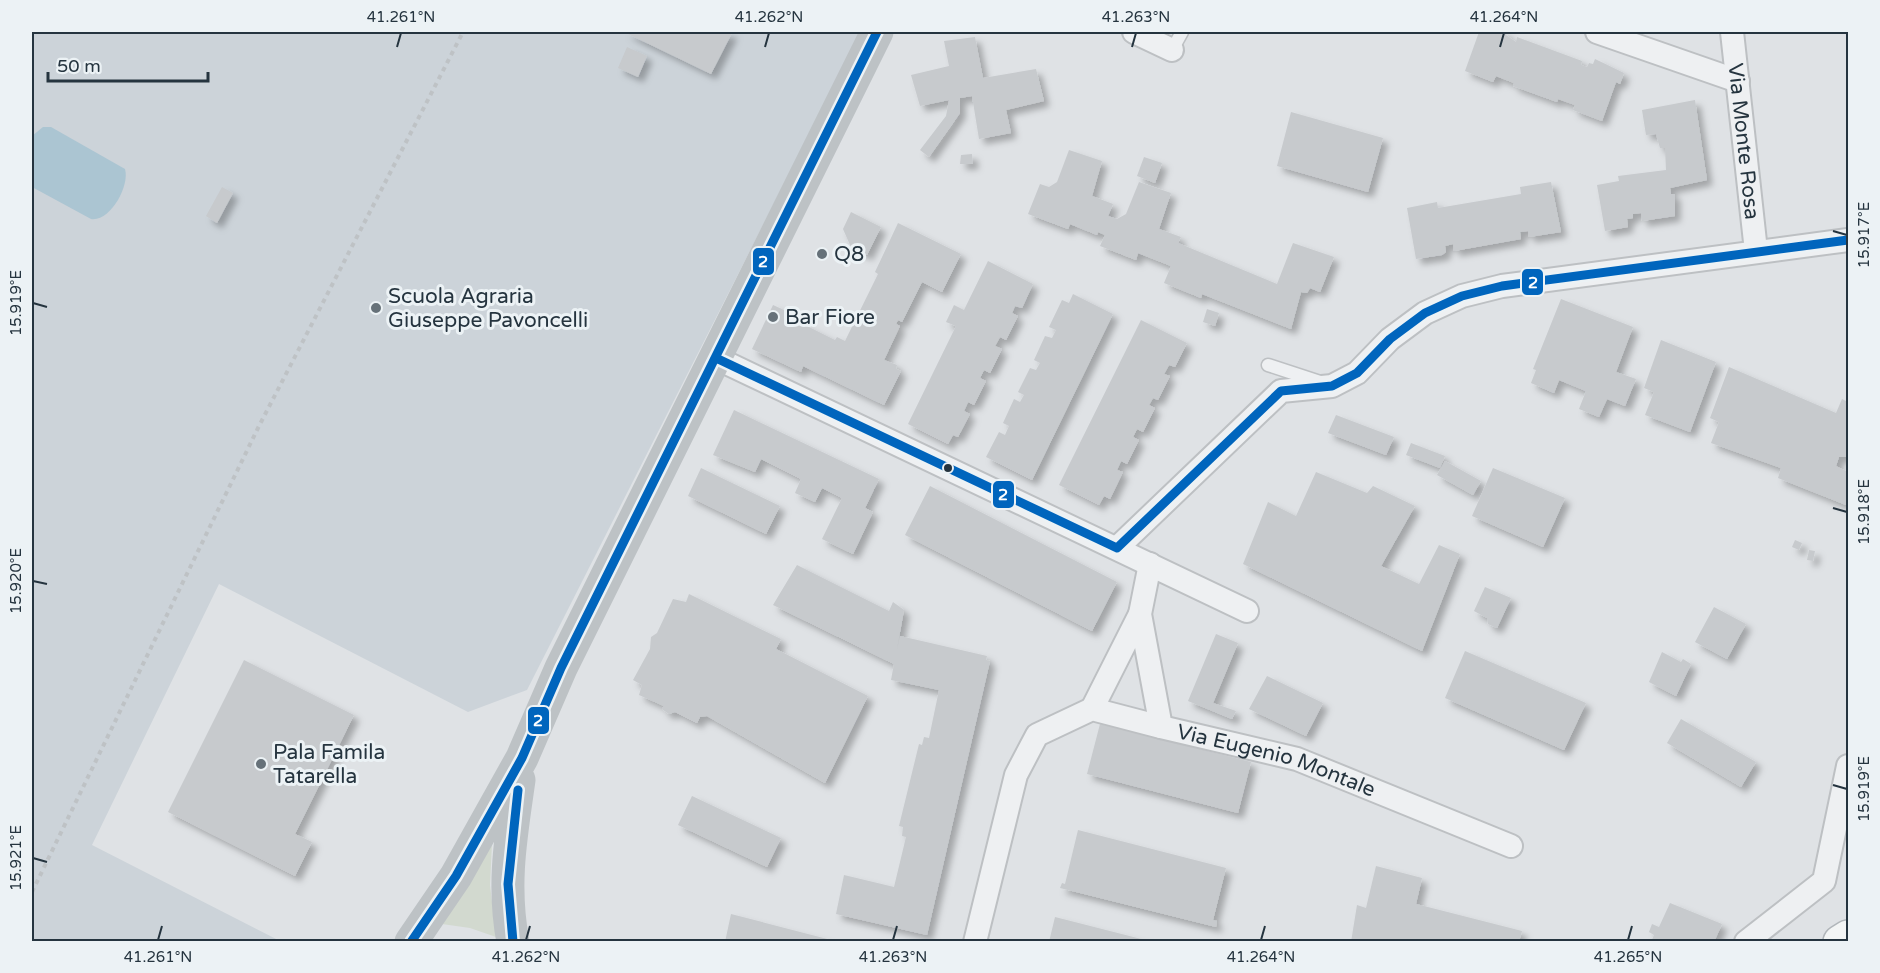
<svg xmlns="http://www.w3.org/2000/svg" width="1880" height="973" viewBox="0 0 1880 973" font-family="'Varela Round',sans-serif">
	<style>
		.built { fill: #ccd3d9 }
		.green { fill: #d2d9cf }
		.water { fill: #abc5d2 }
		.building { fill: #c7cacd; filter: url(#shadow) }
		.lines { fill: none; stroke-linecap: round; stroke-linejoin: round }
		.lane-casing { stroke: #bdc0c3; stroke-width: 15 }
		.street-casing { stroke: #bdc0c3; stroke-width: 26 }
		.highway-casing { stroke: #b1b6ba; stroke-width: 36 }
		.path { stroke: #bec2c5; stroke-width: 4; stroke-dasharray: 4.5 4.5; stroke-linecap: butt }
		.lane { stroke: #eef0f2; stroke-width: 12 }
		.street { stroke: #eef0f2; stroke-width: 22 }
		.secondary { stroke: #bdc2c5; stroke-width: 33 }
		.highway { stroke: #f3f5f5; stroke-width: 33 }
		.bus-1-casing { stroke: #ecf2f5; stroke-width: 14 }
		.bus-1 { stroke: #0065bd; stroke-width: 9 }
		.ticks { fill: none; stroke: #25343f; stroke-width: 2 }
		.poi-dot { fill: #667179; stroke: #ecf2f5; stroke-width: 2 }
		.bus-dot { fill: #25343f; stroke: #ecf2f5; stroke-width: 2 }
		.labels { text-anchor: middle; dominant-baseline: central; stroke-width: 6; stroke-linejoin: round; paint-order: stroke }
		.street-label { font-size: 21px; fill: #25343f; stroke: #ecf2f5 }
		.poi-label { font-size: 21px; fill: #25343f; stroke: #ecf2f5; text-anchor: start }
		.line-badge { stroke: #ecf2f5; stroke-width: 2 }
		.badge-label { font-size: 16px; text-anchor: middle; font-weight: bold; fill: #fff }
		.neatline { fill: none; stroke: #25343f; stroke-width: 2 }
		.ticks-label { font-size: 15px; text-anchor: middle; fill: #25343f }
	</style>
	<defs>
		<filter id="shadow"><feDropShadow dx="5.5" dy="5.5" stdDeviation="3" flood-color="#0004"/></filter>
	</defs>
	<rect width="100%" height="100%" fill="#dfe2e5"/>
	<path class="built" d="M32 32H861L527 690 468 712 219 584 92 845 280 941H32Z"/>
	<path class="green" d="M492 843 490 885 496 937 470 928 442 924Z"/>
	<path class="water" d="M43 127H51L125 169C130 186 110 222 91 219L32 187V136Z"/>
	<path class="building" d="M624 32H729L732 33 711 74Z
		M1479 32H1508L1506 35 1516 42 1517 37 1582 61 1581 65 1587 67 1589 63 1593 64 1595 59 1624 73 1620 84 1616 82 1602 121 1573 110 1575 105 1558 99 1557 102 1513 86 1514 83 1496 76 1493 82 1465 71Z
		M975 37 983 78 1036 69 1044 101 1006 110 1011 133 979 139 972 96 960 98V113L929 157 920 150 946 116 949 100 920 106 911 75 949 66 944 41Z
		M627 47 647 56 638 77 618 68Z
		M1695 100 1707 180 1670 188 1671 194H1675V216L1642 221 1641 213 1633 214V218L1627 219 1628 227 1605 231 1597 185 1619 181 1618 176 1666 170 1665 148H1660L1656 134 1646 135 1642 110Z
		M1291 112 1383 138 1368 192 1277 166Z
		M1069 150 1102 161 1092 196 1113 204 1108 216 1117 219 1126 214 1139 182 1171 193 1159 229 1181 237 1178 243 1277 284 1293 243 1334 257 1320 292 1310 288 1307 293 1301 292 1291 329 1202 294 1201 298 1164 283 1171 266 1138 253 1136 260 1100 246 1105 235 1098 232 1097 235 1070 224 1068 229 1028 214 1040 184 1049 187 1057 182Z
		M972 154 973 164H960L961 155Z
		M1144 157 1162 163 1155 183 1137 176Z
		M1551 182 1561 232 1529 237 1528 231 1520 232 1521 239 1454 251 1453 244 1445 246 1446 252 1442 255 1416 259 1407 208 1437 202 1438 208 1521 194 1520 187Z
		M222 187 233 193 217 223 206 216Z
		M851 212 881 227 867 255 851 247 843 229Z
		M898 223 961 254 942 292 922 282 902 322 898 320 896 324 900 326 884 360 897 365 896 369 901 371 884 405 803 366 801 372 752 349 773 305 797 316 795 320 835 340 837 337 845 341 878 274 875 272Z
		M988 261 1033 284 1022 308 1015 306 1012 313 1018 316 1006 340 1000 337 995 346 1002 349 990 373 984 370 980 378 986 381 974 405 968 402 964 411 970 414 958 437 953 435 948 444 908 424 956 326 946 322 954 305 964 310Z
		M1073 294 1113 314 1032 480 986 457 999 432 1005 435 1009 426 1003 423 1014 399 1020 402 1024 395 1018 392 1030 368 1036 370 1040 363 1034 360 1045 336 1052 338 1056 330 1049 327 1062 300 1069 303Z
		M1561 299 1633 327 1616 372 1636 379 1625 406 1607 399 1599 417 1579 409 1586 391 1559 380 1554 393 1531 383 1536 370 1533 369Z
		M1207 309 1219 313 1215 326 1203 322Z
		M1141 320 1187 343 1175 367 1169 365 1164 374 1170 376 1158 400 1153 398 1149 405 1155 408 1143 432 1137 429 1133 437 1139 440 1127 464 1121 461 1117 470 1123 472 1110 499 1104 496 1099 505 1059 485Z
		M1661 340 1716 362 1690 432 1645 415 1654 392 1644 388Z
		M1729 367 1836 413 1842 399 1848 402V453L1847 457H1839L1836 466 1848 472 1846 505 1778 478 1781 468 1711 443 1719 422 1710 418Z
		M734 410 879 479 865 508 873 512 853 554 822 539 842 498 822 488 815 502 795 493 801 479 761 459 755 472 713 455Z
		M1336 415 1394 437 1386 455 1328 433Z
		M1411 443 1445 456 1440 468 1406 455Z
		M1445 461 1481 481 1473 495 1437 475Z
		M701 468 780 506 766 534 688 496Z
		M1493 468 1565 498 1543 547 1472 516Z
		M1316 472 1367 493 1373 486 1415 506 1381 566 1419 584 1439 545 1460 554 1422 651 1243 564 1268 502 1296 516Z
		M930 486 1117 582 1092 631 905 535Z
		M1795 540 1802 543 1799 550 1792 547Z
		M1809 550 1815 551 1813 561 1807 560Z
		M797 565 889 611 893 602 904 610 897 649 900 636 987 656 986 660 990 661 927 935 836 914 844 875 894 887 906 837 902 836 903 827 899 826 919 744 922 745 924 737 929 738 939 690 891 680 894 664 773 605Z
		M1485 587 1511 598 1497 628 1488 624 1487 618 1474 611Z
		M689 594 781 639 776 649 868 696 825 783 707 716 700 717 697 723 675 712 669 714 662 709 664 706 639 695 642 685 633 680 650 649 651 637 657 633 673 599 686 602Z
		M1714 607 1746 624 1727 659 1695 642Z
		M1216 634 1238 643 1213 703 1236 711 1232 719 1188 701Z
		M1465 651 1586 703 1564 750 1445 698Z
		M1662 652 1681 662 1683 659 1691 664 1676 696 1649 682Z
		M244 660 354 715 295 834 312 842 295 876 168 812Z
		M1267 676 1323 703 1306 736 1249 709Z
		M1681 719 1756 762 1741 787 1667 743Z
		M1100 724 1251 762 1238 813 1087 774Z
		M692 796 781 838 767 867 678 825Z
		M1078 830 1226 868 1213 920 1217 921 1216 927 1060 888 1062 883 1065 884Z
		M1376 866 1422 878 1416 904 1522 931 1519 942H1351L1357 905 1366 908Z
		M1670 903 1722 924 1714 942H1651L1654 935 1649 932 1652 924 1659 927Z
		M731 914 835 941V942H725Z
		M1055 917 1149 941V942H1049Z"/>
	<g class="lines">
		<g class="lane-casing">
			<path id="lane" d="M1172 50 1182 32
				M1268 365 1320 382"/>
		</g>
		<g class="street-casing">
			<g id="street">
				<path d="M1134 32 1172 50"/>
				<path d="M1597 32 1738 81"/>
				<path id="s1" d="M1732 32 1756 251"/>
				<path d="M716 358 1247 611"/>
				<path d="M1117 548 1281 391 1332 386 1357 373 1390 339 1425 313 1462 296 1502 286 1848 240"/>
				<path id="s2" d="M1150 564 1140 614 1161 727 1297 759 1511 846"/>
				<path d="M1092 709 1140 614"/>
				<path d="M975 942 1016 775 1037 735 1092 709 1161 727"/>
				<path d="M1746 942 1824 881 1848 766"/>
			</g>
		</g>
		<g class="highway-casing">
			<path id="highway" d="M1840 942 1848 937"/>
		</g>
		<path class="path" d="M32 892 258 428 463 32"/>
		<use href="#lane" class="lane"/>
		<use href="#street" class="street"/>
		<path class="secondary" d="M411 942 456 876 522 758 561 668 877 32
			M513 942C502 885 511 836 519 780"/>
		<use href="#highway" class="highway"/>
		<g class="bus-1-casing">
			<path id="bus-1" d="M716 358 1117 548 1281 391 1332 386 1357 373 1390 339 1425 313 1462 296 1502 286 1848 240
				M411 942 456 876 522 758 561 668 877 32
				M513 942 508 884 518 790"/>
		</g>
		<use href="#bus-1" class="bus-1"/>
	</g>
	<path class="ticks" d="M397 47 401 33M765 47 769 33M1132 47 1136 33M1500 47 1504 33M1833 231 1847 235M33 303 47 307M1833 508 1847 512M33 581 47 584M1833 785 1847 789M33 858 47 862M158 940 162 926M526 940 530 926M893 940 897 926M1261 940 1265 926M1628 940 1632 926"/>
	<g class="poi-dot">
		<circle cx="822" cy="254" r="6"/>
		<circle cx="376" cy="308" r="6"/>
		<circle cx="773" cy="317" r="6"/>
		<circle cx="261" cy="764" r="6"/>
	</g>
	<circle class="bus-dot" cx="948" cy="468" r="5"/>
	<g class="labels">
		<g class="street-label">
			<text stroke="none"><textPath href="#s1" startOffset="110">Via Monte Rosa</textPath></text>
			<text stroke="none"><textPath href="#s2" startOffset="286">Via Eugenio Montale</textPath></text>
		</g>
		<g class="poi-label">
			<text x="834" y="254">Q8</text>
			<text x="388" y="296">Scuola Agraria<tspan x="388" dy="24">Giuseppe Pavoncelli</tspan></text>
			<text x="785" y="317">Bar Fiore</text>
			<text x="273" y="752">Pala Famila<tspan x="273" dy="24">Tatarella</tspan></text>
		</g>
	</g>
	<g class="line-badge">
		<rect x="752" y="247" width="23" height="29" rx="6" fill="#0065bd"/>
		<rect x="1521" y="268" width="23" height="28" rx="6" fill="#0065bd"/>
		<rect x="992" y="480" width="23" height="29" rx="6" fill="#0065bd"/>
		<rect x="527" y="706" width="23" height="29" rx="6" fill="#0065bd"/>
	</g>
	<g class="badge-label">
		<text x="763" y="267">2</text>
		<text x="1533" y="288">2</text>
		<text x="1003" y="500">2</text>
		<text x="538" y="726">2</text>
	</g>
	<rect width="1880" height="973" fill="none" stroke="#ecf2f5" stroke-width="66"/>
	<path d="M48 72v9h160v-9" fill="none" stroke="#25343f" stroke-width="3"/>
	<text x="57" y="72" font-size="18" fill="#25343f" stroke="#ecf2f5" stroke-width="4.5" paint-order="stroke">50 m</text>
	<rect x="33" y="33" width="1814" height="907" class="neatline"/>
	<g class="ticks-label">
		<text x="401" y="22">41.261°N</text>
		<text x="769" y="22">41.262°N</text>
		<text x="1136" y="22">41.263°N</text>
		<text x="1504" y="22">41.264°N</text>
		<text transform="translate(1864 235) rotate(-90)" y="5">15.917°E</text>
		<text transform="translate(16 303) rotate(-90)" y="5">15.919°E</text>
		<text transform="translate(1864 512) rotate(-90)" y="5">15.918°E</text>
		<text transform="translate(16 581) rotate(-90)" y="5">15.920°E</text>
		<text transform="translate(1864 789) rotate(-90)" y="5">15.919°E</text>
		<text transform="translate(16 858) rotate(-90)" y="5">15.921°E</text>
		<text x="158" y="962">41.261°N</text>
		<text x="526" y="962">41.262°N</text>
		<text x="893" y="962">41.263°N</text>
		<text x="1261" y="962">41.264°N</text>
		<text x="1628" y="962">41.265°N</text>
	</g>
</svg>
